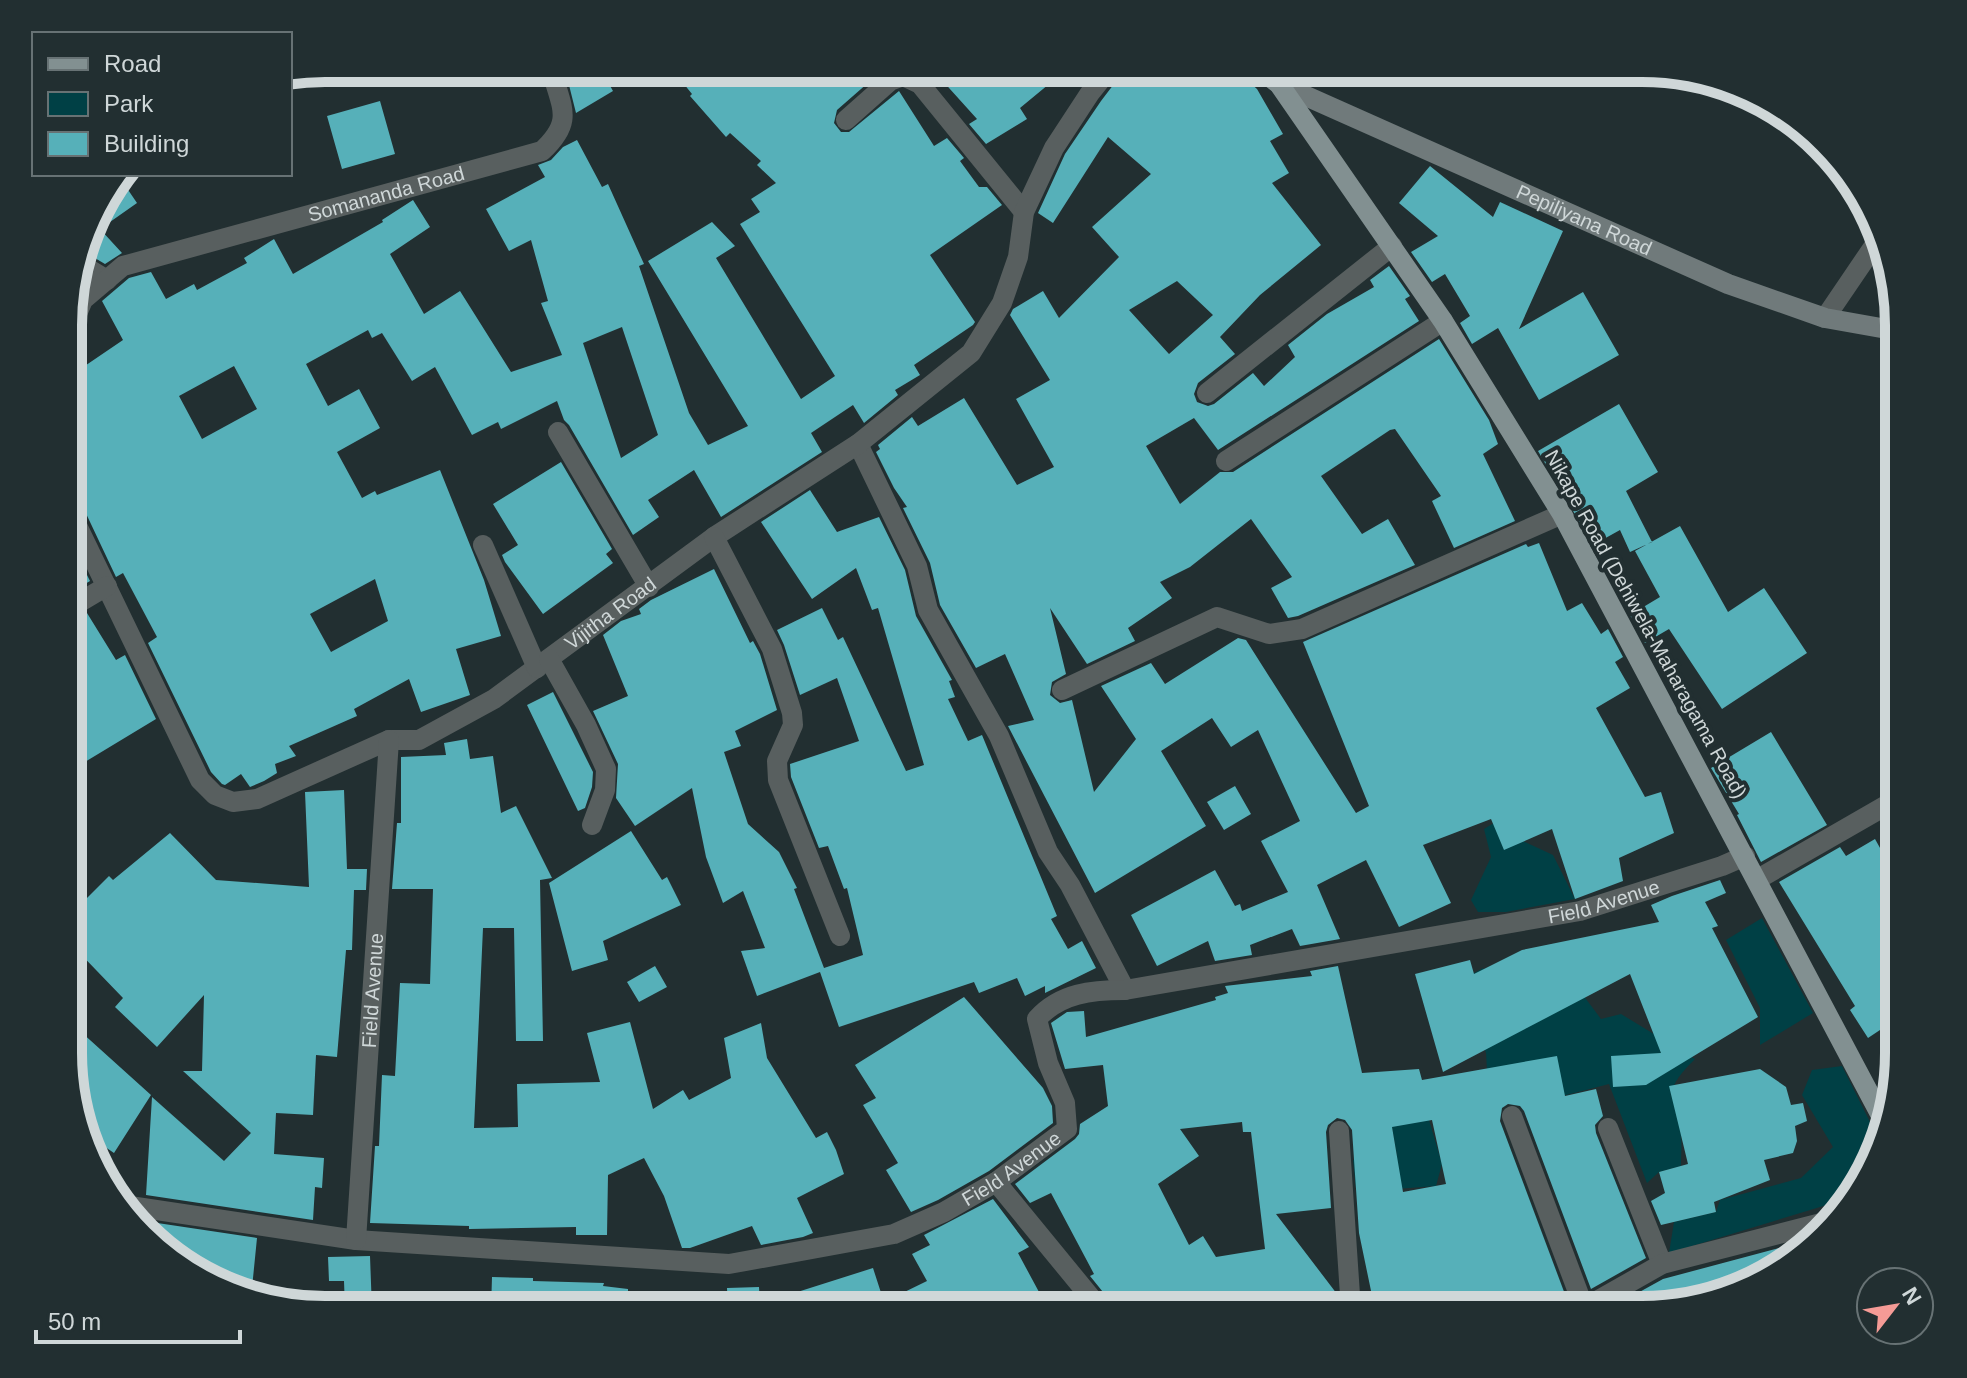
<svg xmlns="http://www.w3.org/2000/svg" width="1967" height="1378" viewBox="0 0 1967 1378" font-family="Helvetica,sans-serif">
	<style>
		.green { fill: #004045 }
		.building { fill: #56b0b9; fill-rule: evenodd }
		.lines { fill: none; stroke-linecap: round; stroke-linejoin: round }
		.minor { stroke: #585f5f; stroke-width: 20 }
		.secondary { stroke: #707a7b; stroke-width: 20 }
		.primary { stroke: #829091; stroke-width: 20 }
		.labels { text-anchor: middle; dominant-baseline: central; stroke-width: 8; stroke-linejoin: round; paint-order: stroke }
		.street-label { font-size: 20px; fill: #cfd7d8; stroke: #222f31 }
		.rim { fill: none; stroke: #cfd7d8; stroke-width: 10 }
	</style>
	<rect width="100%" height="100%" fill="#222f31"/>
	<path class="green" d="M1502 818 1510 835 1553 855 1575 899 1506 912H1478L1471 900 1491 857 1484 829Z
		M1762 918 1813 1013 1760 1045V1008L1726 940Z
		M1483 968 1499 995 1580 991 1601 1019 1621 1014 1695 1059C1660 1094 1675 1092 1681 1134 1682 1144 1681 1156 1681 1166L1659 1172 1647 1183 1609 1084 1524 1106 1488 1086 1486 1053 1460 981Z
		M1842 1066 1881 1144 1853 1197 1669 1253 1674 1222 1716 1212 1720 1200 1801 1178 1833 1147 1802 1095 1812 1070Z
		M1427 1113 1442 1164 1436 1186 1396 1189 1394 1173 1356 1189 1353 1160 1397 1156 1391 1122Z"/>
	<path class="building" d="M591 68H600L613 91 576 113 568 81Z
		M671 68H885L837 110 834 123 841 132H849L899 91 934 146 947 138 964 158 960 161 979 187H987L1002 205 930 255 975 322 973 325 914 365 920 375 895 390 898 395 864 423 853 405 811 433 822 452 721 517 694 470 648 500 659 517 633 535 569 425 564 420 557 401 501 429 498 422 472 435 435 367 412 381 382 333 372 338 368 330 306 364 328 406 359 389 380 428 337 452 362 498 375 491 377 495 440 470 484 580 501 636 456 649 470 695 421 712 409 679 354 709 357 716 289 746 296 756 275 764 277 773 264 781 250 787 241 774 225 785 222 784 211 772 148 643 157 637 123 573 116 577 82 505 70 498V376L123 340 102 301 129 278 151 272 166 299 194 284 197 290 247 263 244 258 274 239 293 274 383 222 382 220 413 200 430 227 390 254 424 314 460 291 511 372 562 355 541 303 548 301 531 240 509 251 486 209 545 177 538 165 551 160 563 147 577 140 602 187 608 184 644 264 639 266 689 413 708 445 748 426 648 261 712 222 735 246 716 258 801 399 835 376 740 224 760 212 751 199 776 183 757 165 761 161 730 133 726 137 690 96 692 94ZM622 327 658 435 621 458 583 343ZM234 366 257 409 202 439 179 396ZM375 579 388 621 331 652 310 614Z
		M931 68H1093L1080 85 1066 70 1020 108 1027 119 986 144 969 124 977 119Z
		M1123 68H1233L1257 89 1283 134 1270 141 1289 173 1272 183 1321 245 1260 295 1220 337 1235 354 1198 383 1194 394 1197 402 1208 406 1214 404 1253 373 1264 386 1295 357 1288 345 1327 314 1374 287 1370 280 1389 266 1410 296 1405 299 1419 321 1218 450 1194 418 1146 446 1180 504 1220 472H1233L1439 339 1489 420 1498 444 1483 454 1515 521 1454 548 1432 501 1441 496 1395 429 1390 430 1321 476 1362 534 1388 519 1415 565 1298 616 1288 618 1271 588 1292 577 1251 519 1190 567 1160 582 1172 598 1128 628 1135 641 1087 664 1050 608 1066 674 1052 682 1050 695 1060 703 1072 700 1094 792 1136 739 1101 686 1151 663 1165 684 1238 638 1246 640 1356 813 1369 806 1303 642 1526 544 1528 547 1539 543 1567 611 1582 603 1601 634 1608 629 1623 657 1615 662 1630 688 1596 708 1645 797 1661 792 1674 833 1619 858 1623 881 1575 899 1552 829 1504 850 1491 819 1423 845 1451 903 1399 927 1366 860 1317 885 1340 939 1300 946 1292 929 1250 945 1252 955 1215 961 1208 941 1157 966 1131 915 1215 870 1235 906 1240 904 1242 911 1288 892 1261 841 1300 821 1258 730 1231 747 1212 718 1161 751 1206 826 1095 893 1008 726 1034 720 1005 654 976 668 940 605 930 563 903 508 907 507 894 488 876 452 880 449 878 445 912 417 918 426 964 398 1017 485 1054 467 1016 399 1050 380 1010 315 1013 309 1043 291 1059 318 1119 257 1092 227 1151 174 1108 137 1053 223 1038 213 1065 154 1101 101 1120 76ZM1177 281 1213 315 1169 354 1129 310Z
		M380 101 395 154 342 169 327 116Z
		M1430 166 1493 217 1500 202 1563 231 1519 329 1583 292 1619 355 1539 400 1498 328 1472 344 1460 323 1470 316 1445 274 1432 282 1411 252 1438 236 1399 203Z
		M120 178 137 203 100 229 122 253 105 264 83 251 95 211Z
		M1619 404 1658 472 1626 491 1652 542 1630 552 1620 530 1593 545 1538 451Z
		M561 462 612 549 606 554 613 563 543 614 505 562 502 555 518 545 493 504Z
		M810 490 837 532 879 517 905 570 916 616 952 680 949 681 955 697 948 699 968 741 982 735 1057 916 1051 919 1068 949 1082 941 1096 968 1045 993V986L1025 996 1017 978 979 993 974 982 839 1027 820 972 757 996 741 951 765 948 743 891 723 903 706 857 692 788 635 826 616 798 618 764 593 711 628 696 603 635 621 621 641 614 639 609 651 600 714 569 750 643 753 641 760 654 777 710 735 731 741 746 724 752 748 824 779 852 797 888 794 889 824 968 863 955 847 888 844 889 828 846 819 848 791 777 790 764 859 741 837 678 800 695 784 645 777 630 822 608 838 640 843 637 906 771 924 765 878 608 872 610 856 568 812 599 761 522Z
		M1680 526 1728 612 1764 588 1807 653 1722 709 1669 629 1645 643 1630 615 1660 597 1635 551Z
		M70 541 90 581 70 593Z
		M87 613 116 660 125 655 156 719 70 771V621Z
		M553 692 593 772 592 787 585 808 578 811 527 705Z
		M1771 732 1827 825 1761 862 1737 815 1739 814 1711 768Z
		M467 739 470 759 493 756 501 813 516 806 552 878 540 880 543 1041H516L514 928H483L474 1128 518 1127 517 1084 600 1082 587 1033 630 1022 653 1109 683 1090 689 1100 731 1078 724 1038 761 1023 767 1058 816 1138 827 1132 836 1150 844 1174 797 1198 813 1233 803 1237 761 1245 752 1226 690 1248H682L664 1196 644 1158 608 1175 607 1235H576V1227L469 1229V1226L370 1223 375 1146H379L382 1075 395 1076 400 983 430 984 433 889H392L397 823H401V757L446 755 444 743Z
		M1235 786 1251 814 1224 830 1207 802Z
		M344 790 347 869H367L366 890H354L352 950H346L337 1057 316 1055 313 1115 276 1113 274 1154 324 1158 322 1188 315 1187 313 1220 146 1195 152 1097 224 1161 251 1133 183 1071H202L204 995 157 1047 115 1007 123 998 70 943V915L109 876 113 880 170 833 216 880 309 887 305 792Z
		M631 831 662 880 667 877 681 905 603 941 608 960 572 971 549 883Z
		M1875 839 1898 880V1018L1868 1038 1850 1010 1855 1006 1779 882 1840 847 1846 856Z
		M1720 880 1726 893 1705 902 1718 926 1712 928 1758 1017 1646 1085 1613 1087 1611 1056 1661 1053 1630 974 1443 1072 1415 974 1470 960 1474 974 1522 950 1659 922 1651 905 1672 896Z
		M655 966 667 987 639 1002 627 982Z
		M1338 966 1362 1073 1419 1069 1422 1080 1557 1056 1565 1096 1596 1089 1603 1116 1595 1125 1596 1133 1646 1258 1591 1289 1524 1111 1520 1106 1508 1104 1502 1108 1500 1121 1569 1305 1558 1310H1375L1359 1233 1352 1130 1345 1120 1337 1118 1328 1125 1326 1132 1331 1208 1276 1214 1337 1294 1338 1310H1114L1111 1302 1090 1276 1094 1274 1051 1193 1030 1203 1015 1184 1075 1139 1079 1134 1080 1124 1108 1106 1103 1065 1065 1069 1051 1023 1067 1012 1084 1011 1086 1037 1216 1000 1215 997 1228 993 1225 986 1312 976 1310 971ZM1432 1120 1446 1184 1403 1192 1392 1127ZM1242 1122 1243 1132H1251L1265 1249 1216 1257 1203 1236 1189 1245 1158 1184 1199 1156 1180 1129Z
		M964 997 1043 1088 1052 1106 1053 1123 989 1171 938 1200 911 1212 886 1170 898 1163 863 1105 876 1098 855 1065Z
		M70 1022 151 1095 114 1153 86 1134 70 1086Z
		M1760 1069 1786 1087 1791 1105 1803 1103 1807 1121 1795 1126 1797 1141 1793 1153 1764 1160 1770 1180 1714 1202 1716 1212 1661 1225 1651 1201 1665 1193 1659 1172 1688 1164 1669 1086Z
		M993 1199 1029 1247 1018 1253 1046 1305 1068 1291 1084 1310H728L727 1288 759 1287 760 1304 873 1268 884 1302 927 1281 912 1254 930 1245 924 1235Z
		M144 1221 257 1238 251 1298 242 1296 169 1257 143 1228Z
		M1809 1240 1756 1283 1643 1310H1628L1625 1300 1663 1279Z
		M370 1256 372 1310 345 1309 344 1281H329L328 1257Z
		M492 1277 533 1278V1281L604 1283 603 1286 628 1289V1310H491Z"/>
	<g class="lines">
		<g class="minor">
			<path d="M846 120 890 81 903 76 920 84 1024 212"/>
			<path d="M79 263 107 280"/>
			<path d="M1825 318 1878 240"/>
			<path id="s1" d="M70 330 83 300 123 266 542 151C575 120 561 108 551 68"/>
			<path d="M1207 393 1392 246"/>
			<path d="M558 432 649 587"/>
			<path d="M858 444 917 566 928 610 999 736 1048 852 1070 885 1125 990"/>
			<path d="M1226 461 1443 321"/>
			<path id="s2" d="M70 511 200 780 215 795 233 802 257 799 389 740H419L494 699 714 537 858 444 971 353 1002 303 1018 257 1024 212 1054 148 1090 93 1110 68"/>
			<path d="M714 537 772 649 792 713 793 725 777 761 778 780 840 936"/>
			<path d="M483 545 537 668"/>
			<path d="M70 608 107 586"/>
			<path d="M549 659 586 725 606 769 605 790 592 825"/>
			<path d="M1062 690 1217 617 1269 634 1302 629 1562 514"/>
			<path d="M1758 879 1885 806 1898 794"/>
			<path d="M1512 1116 1584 1308"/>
			<path d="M1608 1128 1662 1264"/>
			<path d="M1339 1131 1351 1310"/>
			<path d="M996 1182 1101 1310"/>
			<path id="s3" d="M123 1205 356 1240 729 1264 894 1234 944 1212 996 1182 1067 1129 1065 1103 1048 1063 1037 1019C1060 993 1092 990 1125 990L1580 911 1722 866 1745 856"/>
			<path id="s4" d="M356 1240 389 740"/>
			<path d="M1581 1310 1662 1264 1833 1220"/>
		</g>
		<path class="secondary" id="s5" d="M1279 84 1728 284 1825 318 1898 331"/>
		<path class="primary" d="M1258 68 1279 84 1443 321 1562 514 1887 1127"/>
	</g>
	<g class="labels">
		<g class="street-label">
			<text stroke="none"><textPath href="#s1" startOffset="358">Somananda Road</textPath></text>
			<text stroke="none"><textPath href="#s5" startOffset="334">Pepiliyana Road</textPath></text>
			<text stroke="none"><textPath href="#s2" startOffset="768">Vijitha Road</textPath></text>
			<text transform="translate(1646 624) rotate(61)">Nikape Road (Dehiwela-Maharagama Road)</text>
			<text stroke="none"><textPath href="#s3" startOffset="1678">Field Avenue</textPath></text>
			<text stroke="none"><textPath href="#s4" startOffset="250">Field Avenue</textPath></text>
			<text stroke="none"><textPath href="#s3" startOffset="912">Field Avenue</textPath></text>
		</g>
	</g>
	<path d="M0 0H1967V1378H0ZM325 82H1642A243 243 0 0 1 1885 325V1053A243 243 0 0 1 1642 1296H325A243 243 0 0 1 82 1053V325A243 243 0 0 1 325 82Z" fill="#222f31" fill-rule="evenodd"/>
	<path class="rim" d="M325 82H1642A243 243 0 0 1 1885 325V1053A243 243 0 0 1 1642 1296H325A243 243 0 0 1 82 1053V325A243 243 0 0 1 325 82Z"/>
	<rect x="32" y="32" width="260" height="144" fill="#222f31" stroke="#677274" stroke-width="2"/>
	<rect x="48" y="58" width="40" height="12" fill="#829091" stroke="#677274" stroke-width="2"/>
	<text x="104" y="72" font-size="24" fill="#cfd7d8">Road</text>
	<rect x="48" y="92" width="40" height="24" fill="#004045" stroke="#677274" stroke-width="2"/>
	<text x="104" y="112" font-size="24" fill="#cfd7d8">Park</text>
	<rect x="48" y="132" width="40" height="24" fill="#56b0b9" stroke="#677274" stroke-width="2"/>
	<text x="104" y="152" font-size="24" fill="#cfd7d8">Building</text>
	<g transform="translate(1895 1306) rotate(59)"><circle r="38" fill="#222f31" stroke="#677274" stroke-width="2"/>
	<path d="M0-6L14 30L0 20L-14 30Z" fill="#f59b96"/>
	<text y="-12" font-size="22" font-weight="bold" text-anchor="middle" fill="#cfd7d8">N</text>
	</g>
	<path d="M36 1330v12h204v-12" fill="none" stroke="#cfd7d8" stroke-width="4"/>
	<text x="48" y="1330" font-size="24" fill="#cfd7d8" stroke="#222f31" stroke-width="6" paint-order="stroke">50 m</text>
</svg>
